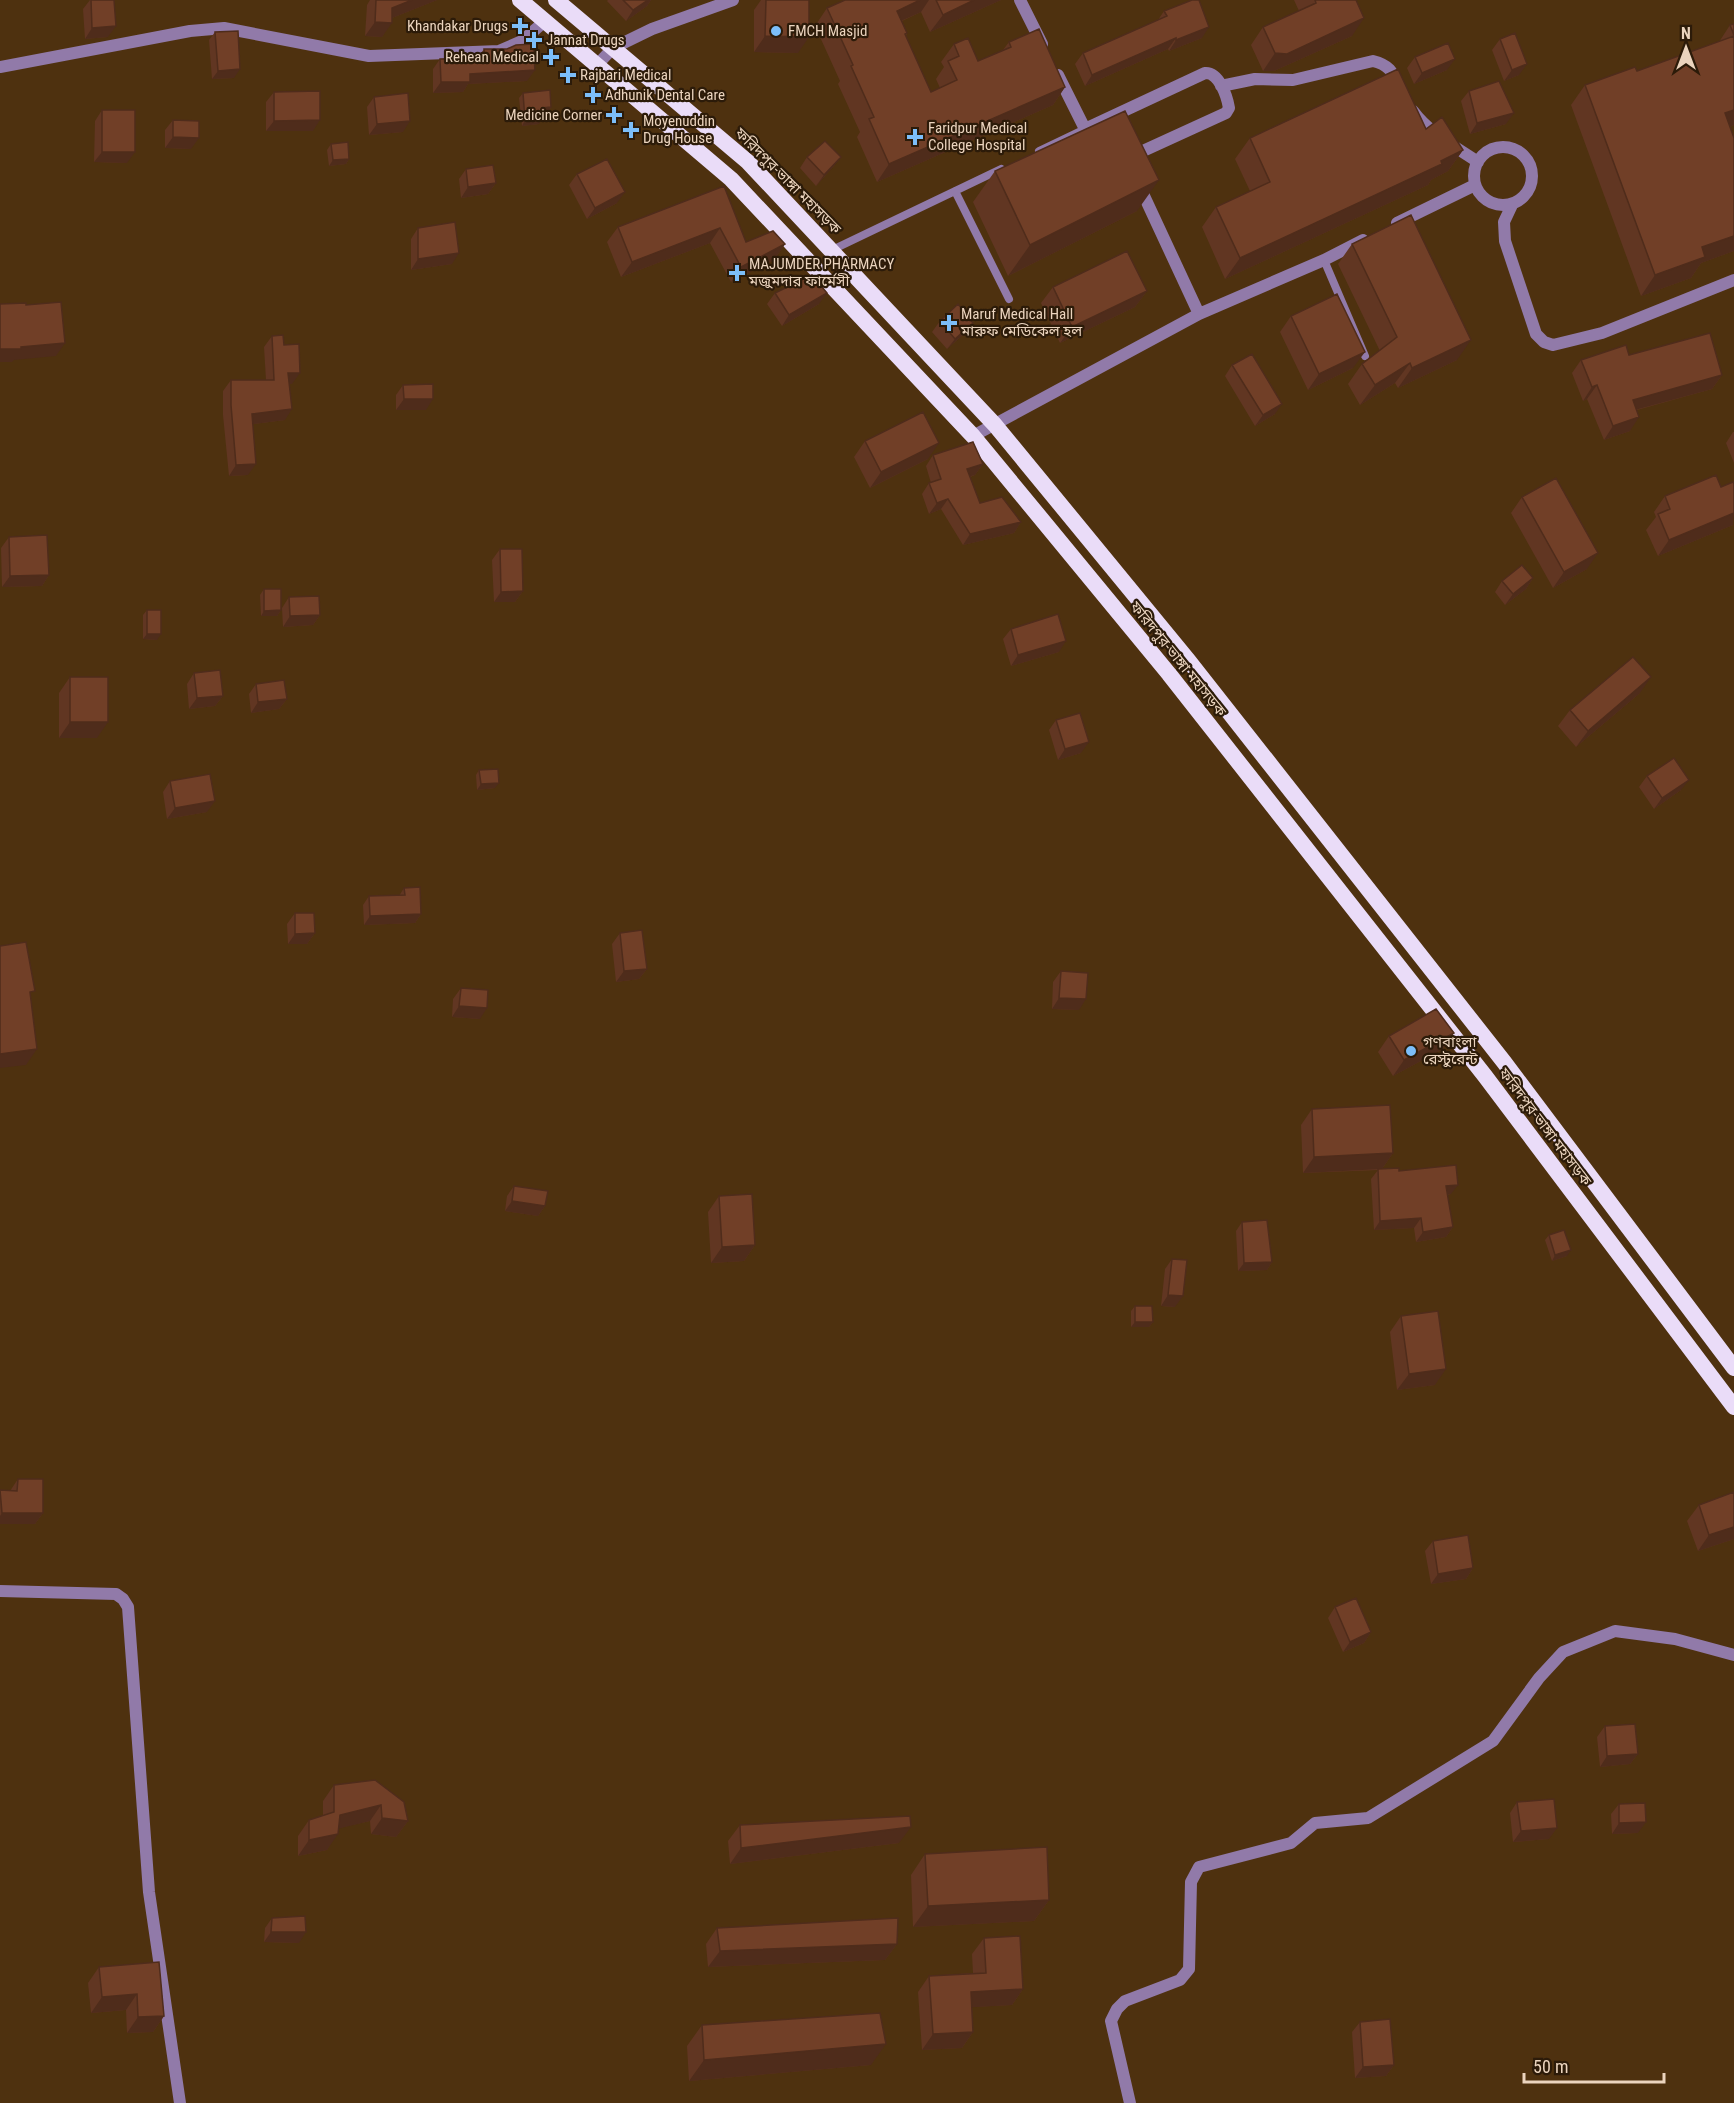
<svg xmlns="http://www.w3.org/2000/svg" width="1734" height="2103" viewBox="0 0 1734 2103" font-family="'Roboto Condensed','Noto Sans Bengali',sans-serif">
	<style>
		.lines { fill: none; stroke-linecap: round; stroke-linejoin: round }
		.service { stroke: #917aa9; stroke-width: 8 }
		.minor { stroke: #917aa9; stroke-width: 12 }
		.trunk { stroke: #eadcf8; stroke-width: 16 }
		.wall { fill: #613622 }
		.shaded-wall { fill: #4f2c1b }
		.building { fill: #713f27; stroke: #4f2c1b; stroke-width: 1.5 }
		.poi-dot { fill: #7cbef9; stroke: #2c1b09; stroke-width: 2 }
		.labels { text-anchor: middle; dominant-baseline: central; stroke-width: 4.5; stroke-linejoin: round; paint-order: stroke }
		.poi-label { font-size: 15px; fill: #ebd4be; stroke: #2c1b09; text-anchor: start }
		.street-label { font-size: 15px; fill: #ebd4be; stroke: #2c1b09 }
	</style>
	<rect width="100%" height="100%" fill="#4e310f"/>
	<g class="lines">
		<path class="service" d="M1039 151 1085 129
			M955 191 1009 299
			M832 250 1001 169
			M1324 260 1365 356"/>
		<path class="minor" d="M1020 0 1042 44
			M597 65 613 48 652 29 733 0
			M0 67 190 31 224 28 369 56 499 51 522 41 545 21
			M1058 75 1085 129 1205 73C1219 72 1227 96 1229 108L1226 113 1132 156
			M1221 86 1255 79 1293 80 1373 61C1389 65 1392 71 1399 86
			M1413 111C1429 133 1456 147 1478 162
			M1474 176a29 29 0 1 1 58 0a29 29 0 1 1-58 0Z
			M1139 185 1199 314
			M1512 205 1504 222 1505 241 1536 334 1544 342 1553 345 1602 333 1734 280
			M1397 223 1475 185
			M973 436 1199 314 1324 260 1363 240
			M0 1591 116 1594 123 1599 128 1607 149 1892 180 2103
			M1130 2103 1111 2021 1117 2009 1125 2001 1180 1980 1189 1969 1191 1882 1199 1867 1291 1843 1315 1823 1368 1818 1493 1741 1539 1678 1563 1652 1615 1631 1675 1639 1734 1655"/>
		<path class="trunk" d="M520 0 731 179 973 436 1169 674 1485 1076 1734 1407
			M556 0 748 162 995 425 1188 660 1504 1062 1734 1368"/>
	</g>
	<path class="wall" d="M90 0H114L108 37 85 39 83 9Z
		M370 0H437L392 18 382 37 365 36 367 5Z
		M608 0H651L647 6 626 21 607 1Z
		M761 0H809L798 53 754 52V10Z
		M845 0H1001L930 32 921 12 902 21 907 33 906 36 931 92 940 88 936 79 944 67 941 62 954 44 978 61 1003 50 1009 42 1065 87 1053 105 877 182 857 137 860 132 838 84 840 81 815 26 827 8Z
		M1294 0H1356L1352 36 1274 71H1263L1251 45 1263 27 1299 11Z
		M1164 11 1202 38 1169 51 1168 49 1085 86 1075 64 1083 53 1158 20Z
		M1734 24V125L1730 127 1734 138V251L1701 263 1691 278 1641 296 1571 105 1585 85 1637 71 1719 42 1730 25Z
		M215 32 234 78 212 79 209 40Z
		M1500 39 1519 75 1504 81 1492 50Z
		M484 49 527 81 468 84 463 92 433 93V69L440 59 478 58Z
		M1415 57 1447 70 1414 84 1407 68Z
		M1469 91 1506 124 1470 134 1461 101Z
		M274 92 313 131H266V102Z
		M523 93 551 107 548 113H543L539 124 522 126 519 98Z
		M374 97 403 132 369 135 367 107Z
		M102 110 127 163 94 162 95 121Z
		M173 120 191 149 165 148V130Z
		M1426 129 1463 150 1448 171 1431 180 1428 185 1225 279 1202 227 1216 207 1250 191 1235 159 1250 138Z
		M331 144 349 159 346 164 329 166 327 150Z
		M807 157H841L833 167 816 186 800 168Z
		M466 169 496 183 488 194 461 198 459 179Z
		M995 171 1137 211 1008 276 973 202Z
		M577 174 617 203 587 219 569 185Z
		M724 186 746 242 785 244 774 260 731 282 710 243 621 277 607 242 618 227Z
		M418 228 452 264 411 270V239Z
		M1352 244 1457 360 1398 388 1395 383 1360 405 1348 384 1362 364 1380 351 1338 264Z
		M1053 287 1147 291 1135 307 1060 343 1041 303Z
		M775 293 819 304 782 326 767 304Z
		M1291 316 1353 368 1308 390 1280 332Z
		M940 321 965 333 947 349 932 332Z
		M272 336 284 345 292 384H289L285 420 253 424 248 475 229 476 223 415V391L231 380H266L264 347Z
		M1629 355 1722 375 1712 389 1637 410 1630 431 1604 440 1587 399 1583 401 1572 373 1581 360Z
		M1232 365 1275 414 1255 426 1225 376Z
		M403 385 426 410H396V395Z
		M1733 432H1734V463L1726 443Z
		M865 441 928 459 870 488 854 457Z
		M933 455 983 464 975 475 970 477 980 503 1021 522 1014 533 963 545 941 509 929 514 922 494 929 483H931L926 466Z
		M1665 496 1733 525 1658 556 1646 530 1656 517 1654 512Z
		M1522 497 1587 569 1553 588 1511 513Z
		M9 537 49 575 42 586 2 587 1 548Z
		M500 549 523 591 515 602H494L492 560Z
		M1533 578 1526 589 1505 605 1495 592 1502 581Z
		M264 589 281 610 277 616H261L260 595Z
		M289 597 320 615 313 625 283 627 282 608Z
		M147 610 157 640 143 639V615Z
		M1011 629 1059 652 1011 666 1003 639Z
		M194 673 223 696 215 706 189 709 187 684Z
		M70 677 97 738H59V693Z
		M256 684 287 699 279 709 251 713 249 694Z
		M1640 693 1576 747 1558 726 1570 710Z
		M1056 720 1081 753 1058 760 1049 730Z
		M479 770 495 788 477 790 476 775Z
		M1647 776 1681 790 1654 809 1639 787Z
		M170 781 207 812 167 819 163 792Z
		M404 888 421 914 415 923 364 925 363 905 369 896H399Z
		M295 913 315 933 307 944H288L287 924Z
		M620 933 647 969 639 979 616 982 612 944Z
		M1061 971 1079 1010 1052 1009 1053 982Z
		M461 988 480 1019 452 1017 453 999Z
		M1454 1033 1443 1049 1393 1076 1378 1052 1389 1036Z
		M1312 1109 1393 1153 1382 1169 1399 1171 1451 1194 1447 1195 1453 1227 1446 1237 1416 1242 1414 1228 1374 1230 1371 1179 1378 1170 1303 1173 1301 1125Z
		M514 1186 545 1206 538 1216 505 1211 507 1196Z
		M719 1196 755 1245 744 1261 711 1263 708 1212Z
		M1242 1222 1272 1262 1267 1270 1238 1271 1236 1231Z
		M1549 1235 1567 1256 1552 1261 1545 1240Z
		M1172 1259 1175 1307 1161 1306 1165 1269Z
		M1135 1306 1153 1322 1149 1327H1131V1311Z
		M1401 1316 1435 1385 1397 1390 1390 1332Z
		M18 1479 43 1513 35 1524H0V1490L10 1491Z
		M1699 1505 1734 1539 1698 1551 1687 1521Z
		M1433 1541 1473 1568 1466 1579 1431 1584 1425 1551Z
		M1335 1607 1371 1632 1364 1643 1343 1652 1328 1618Z
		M1605 1726 1638 1754 1630 1764 1600 1767 1597 1737Z
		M375 1780 408 1821 396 1837 371 1834 370 1821 339 1828 327 1850 298 1856V1836L309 1820 323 1816V1801L334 1785Z
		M1517 1802 1549 1839 1513 1842 1510 1813Z
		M1619 1804 1638 1833 1612 1834 1611 1814Z
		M740 1825 899 1843 730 1864 728 1841Z
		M925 1854 1049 1900 1034 1921 913 1927 911 1875Z
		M272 1918 299 1943 264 1942 265 1928Z
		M717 1928 897 1944 885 1960 708 1967 706 1944Z
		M984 1938 1023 1989 1012 2005 972 2007 973 2032 962 2048 922 2050 918 1992 929 1976 973 1973 972 1954Z
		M159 1962 164 2016 153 2032 127 2033 126 2010 91 2013 88 1983 99 1967Z
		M1360 2022 1394 2065 1386 2076 1355 2078 1352 2032Z
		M702 2025 871 2065 689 2081 687 2046Z"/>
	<path class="shaded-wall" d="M412 0H437L382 22 392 8Z
		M648 0H651L647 6 626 21 633 10Z
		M920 0H929L921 12 885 28 897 11Z
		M974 0H1001L930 32 943 15Z
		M1364 18 1352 36 1274 71H1263L1275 53Z
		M375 22 392 23 382 37 365 36Z
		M116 26 108 37 85 39 92 28Z
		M1209 27 1202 38 1169 51 1176 40Z
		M765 36 809 37 798 53 754 52Z
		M1176 38 1168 49 1085 86 1092 75Z
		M1455 59 1447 70 1414 84 1422 73Z
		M1527 64 1519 75 1504 81 1512 70Z
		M240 69 234 78 212 79 218 71Z
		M535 70 527 81 468 84 463 92 433 93 441 82 470 74Z
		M1065 87 1053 105 877 182 889 164Z
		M551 107 548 113H539L542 108Z
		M1734 110V125L1710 134 1725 113Z
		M1514 113 1506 124 1470 134 1477 123Z
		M543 119 539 124 522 126 525 120Z
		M320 120 313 131H266L274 121Z
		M410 121 403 132 369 135 377 124Z
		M173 137 199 138 191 149 165 148Z
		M1463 150 1448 171 1431 180 1428 185 1225 279 1240 258Z
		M102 152H135L127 163 94 162Z
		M841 157 833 167 816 186 824 175Z
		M349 159 346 164 329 166 333 160Z
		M1159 180 1137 211 1008 276 1030 245Z
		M496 183 488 194 461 198 468 187Z
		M625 192 617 203 587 219 595 208Z
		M720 228 710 243 621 277 632 262Z
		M1734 236V251L1701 263 1691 278 1641 296 1655 275 1702 247Z
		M785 244 774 260 731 282 741 267Z
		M459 253 452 264 411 270 418 259Z
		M1147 291 1135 307 1060 343 1072 327Z
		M827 293 819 304 782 326 789 315Z
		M973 323 965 333 947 349 955 339Z
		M1471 340 1457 360 1398 388 1412 368Z
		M65 343 56 356 14 360 12 362H0V349Z
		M1365 352 1353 368 1308 390 1319 374Z
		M1410 363 1395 383 1360 405 1375 385Z
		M288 373H300L292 384H280Z
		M1722 375 1712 389 1624 413 1633 400Z
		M1597 385 1587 399 1583 401 1592 387Z
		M404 399H433L426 410H396Z
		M1282 404 1275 414 1255 426 1263 415Z
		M292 409 285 420 245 425 252 414Z
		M1639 417 1630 431 1604 440 1613 426Z
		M939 443 928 459 870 488 881 472Z
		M256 464 248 475 229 476 236 465Z
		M983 464 975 475 959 479 967 469Z
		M948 499 941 509 929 514 937 503Z
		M1734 513 1733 525 1658 556 1669 540Z
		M1021 522 1014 533 963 545 970 534Z
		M1598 553 1587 569 1553 588 1564 572Z
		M49 575 42 586 2 587 10 576Z
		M1533 578 1526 589 1505 605 1513 594Z
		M523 591 515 602H494L501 592Z
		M281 610 277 616H261L264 611Z
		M320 615 313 625 283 627 290 616Z
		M147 634H161L157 640 143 639Z
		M1066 641 1059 652 1011 666 1018 655Z
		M1651 677 1640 693 1576 747 1588 731Z
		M223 696 215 706 189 709 197 698Z
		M287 699 279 709 251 713 258 702Z
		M70 722H108L97 738H59Z
		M1089 742 1081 753 1058 760 1065 749Z
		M1689 780 1681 790 1654 809 1662 798Z
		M499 783 495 788 477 790 481 784Z
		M215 801 207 812 167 819 175 808Z
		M421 914 415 923 364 925 370 916Z
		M315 933 307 944H288L295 934Z
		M647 969 639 979 616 982 624 971Z
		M1059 998 1086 999 1079 1010 1052 1009Z
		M459 1006 487 1008 480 1019 452 1017Z
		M1454 1033 1443 1049 1393 1076 1404 1060Z
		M37 1049 26 1065 0 1068V1054Z
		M1393 1153 1382 1169 1303 1173 1314 1157Z
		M1458 1185 1451 1194 1439 1196 1446 1186Z
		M512 1201 545 1206 538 1216 505 1211Z
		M1421 1218 1414 1228 1374 1230 1380 1221Z
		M1453 1227 1446 1237 1416 1242 1423 1232Z
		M755 1245 744 1261 711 1263 722 1247Z
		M1571 1250 1567 1256 1552 1261 1555 1255Z
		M1272 1262 1267 1270 1238 1271 1244 1263Z
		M1168 1295 1183 1296 1175 1307 1161 1306Z
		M1135 1322H1153L1149 1327H1131Z
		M1446 1369 1435 1385 1397 1390 1409 1374Z
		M2 1513H43L35 1524H0V1516Z
		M1734 1527V1539L1698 1551 1709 1535Z
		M1473 1568 1466 1579 1431 1584 1438 1574Z
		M1371 1632 1364 1643 1343 1652 1350 1642Z
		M1638 1754 1630 1764 1600 1767 1607 1756Z
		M381 1805 370 1821 329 1831 340 1815Z
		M382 1818 408 1821 396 1837 371 1834Z
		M1646 1822 1638 1833 1612 1834 1619 1823Z
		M911 1827 899 1843 730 1864 741 1848Z
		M1557 1828 1549 1839 1513 1842 1521 1831Z
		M338 1834 327 1850 298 1856 309 1840Z
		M1049 1900 1034 1921 913 1927 928 1906Z
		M271 1932H306L299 1943 264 1942Z
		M897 1944 885 1960 708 1967 720 1951Z
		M1023 1989 1012 2005 959 2008 971 1992Z
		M137 1994 126 2010 91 2013 102 1997Z
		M164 2016 153 2032 127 2033 138 2017Z
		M973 2032 962 2048 922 2050 933 2034Z
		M886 2044 871 2065 689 2081 704 2060Z
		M1394 2065 1386 2076 1355 2078 1363 2067Z"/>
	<path class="building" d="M91 0H114L116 26 92 28Z
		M376 0H412L392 8V23L375 22Z
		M623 0H648L633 10Z
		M766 0H809V37L765 36Z
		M845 0H920L897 11 907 33 905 34 931 92 957 80 948 61 959 56 954 44 968 38 978 61 1011 47 1009 42 1039 29 1065 87 889 164 869 119 874 117 851 66 853 65 827 8Z
		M936 0H974L943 15Z
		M1192 0H1199L1209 27 1176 40V38L1092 75 1083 53 1167 16 1164 11Z
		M1315 0H1356L1364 18 1287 54 1275 53 1263 27 1316 3Z
		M1734 24V35L1730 25Z
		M238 31 240 69 218 71 215 32Z
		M1515 33 1527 64 1512 70 1500 39Z
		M1734 36V110L1725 113 1734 138V236L1702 247 1705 257 1655 275 1585 85 1635 67 1637 71Z
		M1448 43 1455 59 1422 73 1415 57Z
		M533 44 535 70 470 74V82H441L440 59 485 58 484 49H507L516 45Z
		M1398 69 1426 129 1442 117 1463 150 1441 161 1442 164 1240 258 1216 207 1270 182 1250 138Z
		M1499 81 1514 113 1477 123 1469 91Z
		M550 90 551 107 542 108 543 119 525 120 523 93Z
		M320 91V120L274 121V92Z
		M408 93 410 121 377 124 374 97Z
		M102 110H135V152H102Z
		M1125 111 1159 180 1030 245 995 171Z
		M173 120 199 121V138L173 137Z
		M825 141 841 157 824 175 807 157Z
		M348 142 349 159 333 160 331 144Z
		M607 159 625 192 595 208 577 174Z
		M493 165 496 183 468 187 466 169Z
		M724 186 746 242 773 231 785 244 741 267 720 228 632 262 618 227Z
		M1411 215 1471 340 1412 368 1410 363 1375 385 1362 364 1397 337 1352 244Z
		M455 222 459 253 418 259V228Z
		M1127 251 1147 291 1072 327 1053 287Z
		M812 275 827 293 789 315 775 293Z
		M1337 294 1365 352 1319 374 1291 316Z
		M61 302 65 343 21 347V349H0V304L26 303V305Z
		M958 304 973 323 955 339 940 321Z
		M1710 333 1722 375 1633 400 1639 417 1613 426 1597 385 1592 387 1581 360 1626 345 1629 355Z
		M283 335 284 345 299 344 300 373H288L292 409 252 414 256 464 236 465 231 405V380H274L272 336Z
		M1252 354 1282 404 1263 415 1232 365Z
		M433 384V399H404L403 385Z
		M923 412 939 443 881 472 865 441Z
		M973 442 983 464 967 469 980 503 1002 497 1021 522 970 534 948 499 937 503 929 483 941 479 933 455Z
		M1716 475 1721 487 1733 482 1734 484V513L1669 540 1658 514 1670 509 1665 496Z
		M1556 478 1598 553 1564 572 1522 497Z
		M47 535 49 575 10 576 9 537Z
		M500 549H522L523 591 501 592Z
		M1522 565 1533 578 1513 594 1502 581Z
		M264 589H281V610L264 611Z
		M319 596 320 615 290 616 289 597Z
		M147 610H161V634H147Z
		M1058 614 1066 641 1018 655 1011 629Z
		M1633 657 1651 677 1588 731 1570 710Z
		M220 670 223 696 197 698 194 673Z
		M70 677H108V722H70Z
		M284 680 287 699 258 702 256 684Z
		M1080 713 1089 742 1065 749 1056 720Z
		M1674 758 1689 780 1662 798 1647 776Z
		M498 769 499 783 481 784 479 770Z
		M210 774 215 801 175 808 170 781Z
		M420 887 421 914 370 916 369 896 405 895 404 888Z
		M295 913H314L315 933 295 934Z
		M642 930 647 969 624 971 620 933Z
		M26 942 35 991 30 992 37 1049 0 1054V946Z
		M1061 971 1088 973 1086 999 1059 998Z
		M461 988 488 990 487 1008 459 1006Z
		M1436 1009 1454 1033 1404 1060 1389 1036Z
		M1390 1105 1393 1153 1314 1157 1312 1109Z
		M1456 1165 1458 1185 1446 1186 1453 1227 1423 1232 1421 1218 1380 1221 1378 1169 1399 1168V1171Z
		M514 1186 548 1191 545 1206 512 1201Z
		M752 1194 755 1245 722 1247 719 1196Z
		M1267 1220 1272 1262 1244 1263 1242 1222Z
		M1564 1230 1571 1250 1555 1255 1549 1235Z
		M1172 1259 1187 1260 1183 1296 1168 1295Z
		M1135 1306H1152L1153 1322H1135Z
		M1438 1311 1446 1369 1409 1374 1401 1316Z
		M18 1479H43V1513H2L0 1490 17 1491Z
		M1734 1492V1527L1709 1535 1699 1505Z
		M1468 1535 1473 1568 1438 1574 1433 1541Z
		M1356 1598 1371 1632 1350 1642 1335 1607Z
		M1635 1724 1638 1754 1607 1756 1605 1726Z
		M375 1780 404 1802 408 1821 382 1818 381 1805 340 1815 338 1834 309 1840V1820L334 1812V1785Z
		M1554 1799 1557 1828 1521 1831 1517 1802Z
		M1645 1803 1646 1822 1619 1823V1804Z
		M910 1816 911 1827 741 1848 740 1825Z
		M1047 1847 1049 1900 928 1906 925 1854Z
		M305 1916 306 1932H271L272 1918Z
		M898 1918 897 1944 720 1951 717 1928Z
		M1020 1936 1023 1989 971 1992 973 2032 933 2034 929 1976 986 1973 984 1938Z
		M159 1962 164 2016 138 2017 137 1994 102 1997 99 1967Z
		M880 2013 886 2044 704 2060 702 2025Z
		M1390 2019 1394 2065 1363 2067 1360 2022Z"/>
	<g class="poi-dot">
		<path d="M517 17h6v6h6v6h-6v6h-6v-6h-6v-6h6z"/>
		<circle cx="776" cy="31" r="6"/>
		<path d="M531 31h6v6h6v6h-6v6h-6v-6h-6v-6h6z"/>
		<path d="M548 48h6v6h6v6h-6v6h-6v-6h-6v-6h6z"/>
		<path d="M565 66h6v6h6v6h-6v6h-6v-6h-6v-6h6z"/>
		<path d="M590 86h6v6h6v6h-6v6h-6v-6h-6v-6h6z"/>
		<path d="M611 106h6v6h6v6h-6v6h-6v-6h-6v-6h6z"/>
		<path d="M628 121h6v6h6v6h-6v6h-6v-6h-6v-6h6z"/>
		<path d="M912 128h6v6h6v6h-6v6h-6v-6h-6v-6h6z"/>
		<path d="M734 264h6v6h6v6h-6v6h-6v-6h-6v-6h6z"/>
		<path d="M946 314h6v6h6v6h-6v6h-6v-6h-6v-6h6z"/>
		<circle cx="1411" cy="1051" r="6"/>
	</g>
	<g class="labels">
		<g class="poi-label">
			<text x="508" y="26" text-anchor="end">Khandakar Drugs</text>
			<text x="788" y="31">FMCH Masjid</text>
			<text x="546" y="40">Jannat Drugs</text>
			<text x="539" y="57" text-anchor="end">Rehean Medical</text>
			<text x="580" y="75">Rajbari Medical</text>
			<text x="605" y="95">Adhunik Dental Care</text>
			<text x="602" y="115" text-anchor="end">Medicine Corner</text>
			<text x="643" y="121">Moyenuddin<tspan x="643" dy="17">Drug House</tspan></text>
			<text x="928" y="128">Faridpur Medical<tspan x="928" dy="17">College Hospital</tspan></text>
			<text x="749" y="264">MAJUMDER PHARMACY<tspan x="749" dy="17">মজুমদার ফার্মেসী</tspan></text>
			<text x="961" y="314">Maruf Medical Hall<tspan x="961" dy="17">মারুফ মেডিকেল হল</tspan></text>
			<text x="1423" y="1042">গণবাংলা<tspan x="1423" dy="17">রেস্টুরেন্ট</tspan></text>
		</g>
		<g class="street-label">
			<text transform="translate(788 181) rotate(45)">ফরিদপুর-ভাঙ্গা মহাসড়ক</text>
			<text transform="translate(1178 659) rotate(51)">ফরিদপুর-ভাঙ্গা মহাসড়ক</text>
			<text transform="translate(1545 1127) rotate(53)">ফরিদপুর-ভাঙ্গা মহাসড়ক</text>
		</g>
	</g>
	<g transform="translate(1686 48)" stroke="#2c1b09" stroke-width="4.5" paint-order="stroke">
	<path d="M0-4.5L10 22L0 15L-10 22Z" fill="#ebd4be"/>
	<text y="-9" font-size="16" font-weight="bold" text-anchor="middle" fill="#ebd4be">N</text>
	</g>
	<path d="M1524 2073v9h140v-9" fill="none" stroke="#ebd4be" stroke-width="3"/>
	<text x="1533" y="2073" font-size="18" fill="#ebd4be" stroke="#2c1b09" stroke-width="4.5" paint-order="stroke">50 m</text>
</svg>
